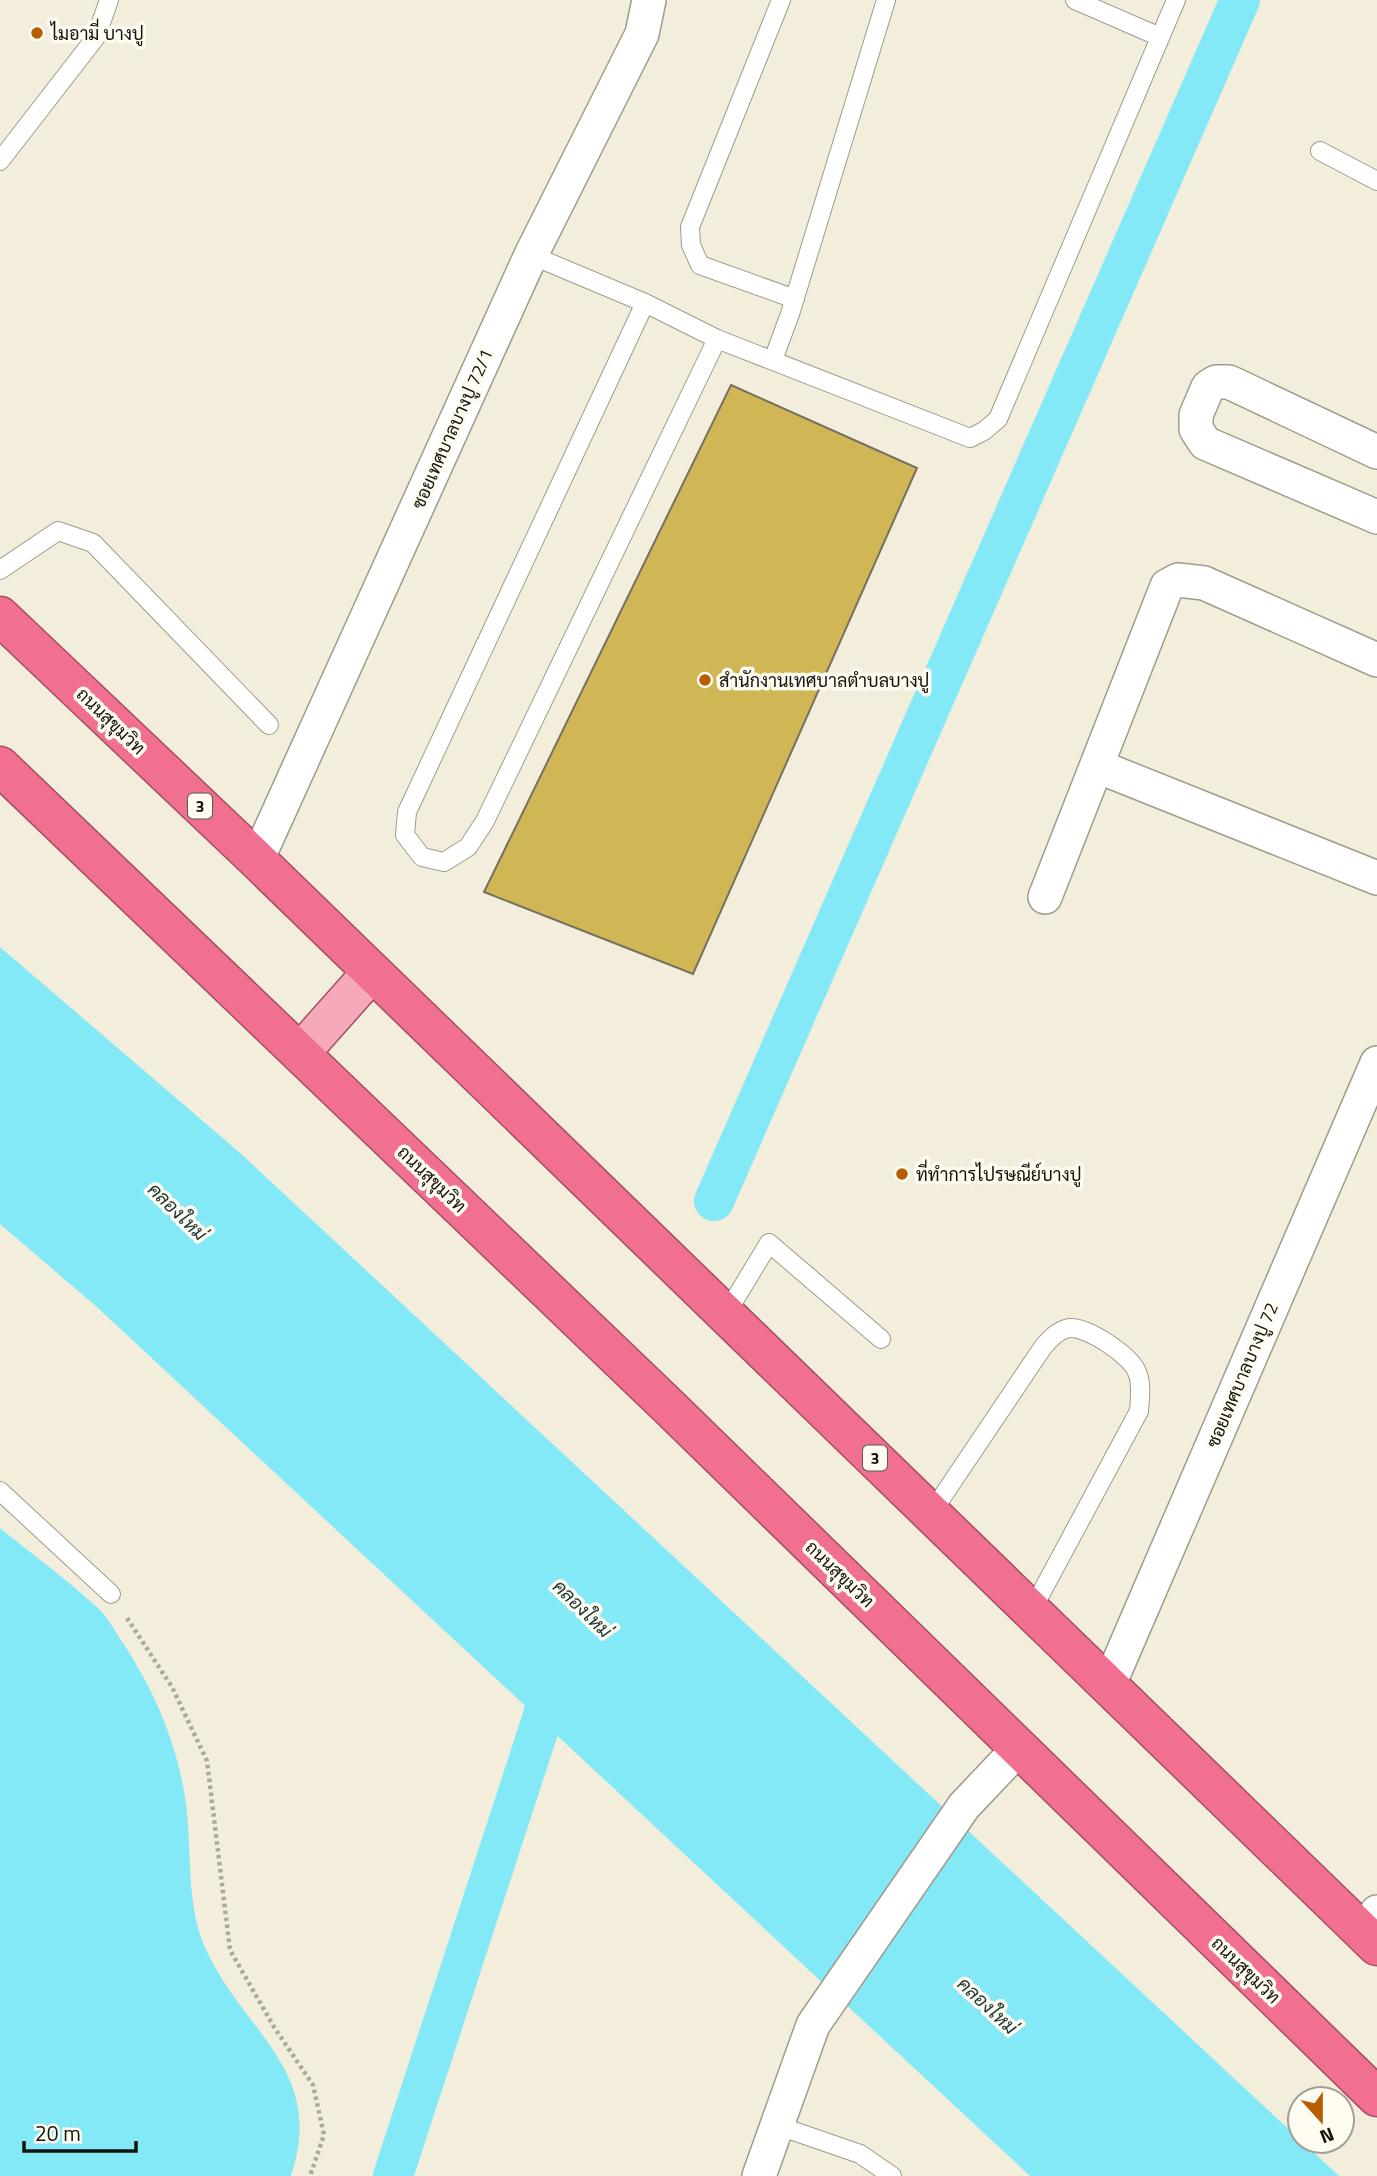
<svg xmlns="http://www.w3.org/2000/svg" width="1377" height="2176" viewBox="0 0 1377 2176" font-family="'Titillium Web',Sarabun,sans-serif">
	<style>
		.water { fill: #84e9f7 }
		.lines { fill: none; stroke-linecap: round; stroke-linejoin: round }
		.canal { stroke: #84e9f7; stroke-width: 40 }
		.building { fill: #d1b655; stroke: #757060; stroke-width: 2 }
		.lane-casing { stroke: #a09b8b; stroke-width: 20 }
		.street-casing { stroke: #a09b8b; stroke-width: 36 }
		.primary-casing { stroke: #a44f62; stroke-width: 41 }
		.highway-casing { stroke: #a44f62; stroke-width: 41 }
		.path { stroke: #aca89a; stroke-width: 4.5; stroke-dasharray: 3.5 3.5; stroke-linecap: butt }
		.lane { stroke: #fff; stroke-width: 18 }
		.street { stroke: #fff; stroke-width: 33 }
		.primary { stroke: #f7a9bc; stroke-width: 38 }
		.highway { stroke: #f16f90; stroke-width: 38 }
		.poi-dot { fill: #b85d01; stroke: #fefbf0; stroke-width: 2.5 }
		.labels { text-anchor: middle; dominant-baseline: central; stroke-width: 7; stroke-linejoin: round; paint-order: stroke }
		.shield { fill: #fefbf0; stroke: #5b5951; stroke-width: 2 }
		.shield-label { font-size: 16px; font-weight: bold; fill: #15130d }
		.poi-label { font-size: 18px; fill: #15130d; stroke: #fefbf0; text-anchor: start }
		.street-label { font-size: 18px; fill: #15130d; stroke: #fefbf0 }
		.water-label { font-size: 19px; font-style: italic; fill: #21393c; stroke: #fefbf0 }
	</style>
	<rect width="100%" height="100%" fill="#f3eedc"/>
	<path class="water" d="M0 947 239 1152 1339 2176H1030L98 1308 0 1224Z
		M0 1528C34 1556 71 1582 102 1612 110 1621 116 1633 123 1643 155 1692 178 1745 186 1804 192 1849 186 1903 204 1945 241 2032 327 2068 291 2176H0Z"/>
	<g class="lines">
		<path class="canal" d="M714 1201 1240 0
			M393 2176 541 1722 555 1669"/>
	</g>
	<path class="building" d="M731 385 917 468 693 974 484 892Z"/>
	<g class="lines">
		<g class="lane-casing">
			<path id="lane" d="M781 0 690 227 691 245 700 265 795 299
				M1075 0 1160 37
				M1320 151 1377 181
				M0 161 96 37 109 0
				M531 255 645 303 717 339 970 438 984 431 998 419 1176 0
				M645 303 407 812 405 835 422 857 444 862 468 847 485 821 717 339
				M773 360 790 314 886 0
				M0 570 58 531 93 543 269 725
				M726 1314 769 1243 881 1339
				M0 1491 111 1594
				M932 1512 1043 1347C1050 1339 1058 1330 1069 1328 1087 1326 1131 1356 1137 1372 1142 1383 1140 1398 1139 1411L1032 1610
				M776 2125 860 2154 892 2176"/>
		</g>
		<g class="street-casing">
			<path id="street" d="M1377 452 1229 382H1216L1208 387 1196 415V429L1205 443 1377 517
				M1097 766 1377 878
				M257 860 531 255 642 34 649 0
				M1045 897 1167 586 1178 580 1204 583 1377 660
				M1108 1687 1377 1063
				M1365 1935 1377 1912
				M759 2176 813 2025 964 1806 1018 1749"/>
		</g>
		<g class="primary-casing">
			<path id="primary" d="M301 1052 372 972"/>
		</g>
		<g class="highway-casing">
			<path id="highway" d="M0 616 257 860 1377 1946
				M0 766 667 1405 1377 2097"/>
		</g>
		<path class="path" d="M127 1618 172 1687 207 1761 230 1950 274 2027 313 2085 324 2135 310 2176"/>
		<use href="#lane" class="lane"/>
		<use href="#street" class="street"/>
		<use href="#primary" class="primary"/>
		<use href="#highway" class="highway"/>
	</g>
	<g class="poi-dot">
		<circle cx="37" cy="33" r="7"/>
		<circle cx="705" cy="680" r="7"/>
		<circle cx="902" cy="1174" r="7"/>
	</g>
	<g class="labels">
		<g class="shield">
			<rect x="188" y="793.5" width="24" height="25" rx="5"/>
			<rect x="863" y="1445.5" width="24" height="25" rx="5"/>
		</g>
		<g class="shield-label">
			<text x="200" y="806">3</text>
			<text x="875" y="1458">3</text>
		</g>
		<g class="poi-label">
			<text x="51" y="33">ไมอามี่ บางปู</text>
			<text x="719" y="680">สำนักงานเทศบาลตำบลบางปู</text>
			<text x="916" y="1174">ที่ทำการไปรษณีย์บางปู</text>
		</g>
		<g class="street-label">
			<text transform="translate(452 429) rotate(-66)">ซอยเทศบาลบางปู 72/1</text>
			<text transform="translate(111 721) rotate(44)">ถนนสุขุมวิท</text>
			<text transform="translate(432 1179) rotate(44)">ถนนสุขุมวิท</text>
			<text transform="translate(1242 1375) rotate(-67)">ซอยเทศบาลบางปู 72</text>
			<text transform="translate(840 1574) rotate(44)">ถนนสุขุมวิท</text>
			<text transform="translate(1246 1970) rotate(44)">ถนนสุขุมวิท</text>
		</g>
		<g class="water-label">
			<text transform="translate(178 1211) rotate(44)">คลองใหม่</text>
			<text transform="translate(583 1608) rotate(44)">คลองใหม่</text>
			<text transform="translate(988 2005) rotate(43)">คลองใหม่</text>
		</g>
	</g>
	<g transform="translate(1321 2120) rotate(159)"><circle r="33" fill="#fefbf0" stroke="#a19e95" stroke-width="2"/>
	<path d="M0-5L12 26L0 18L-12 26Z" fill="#b85d01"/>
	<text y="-10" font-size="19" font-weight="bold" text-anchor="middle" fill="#15130d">N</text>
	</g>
	<path d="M24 2141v10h112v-10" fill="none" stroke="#15130d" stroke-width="3.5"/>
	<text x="35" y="2141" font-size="21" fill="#15130d" stroke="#fefbf0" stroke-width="5" paint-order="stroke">20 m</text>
</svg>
